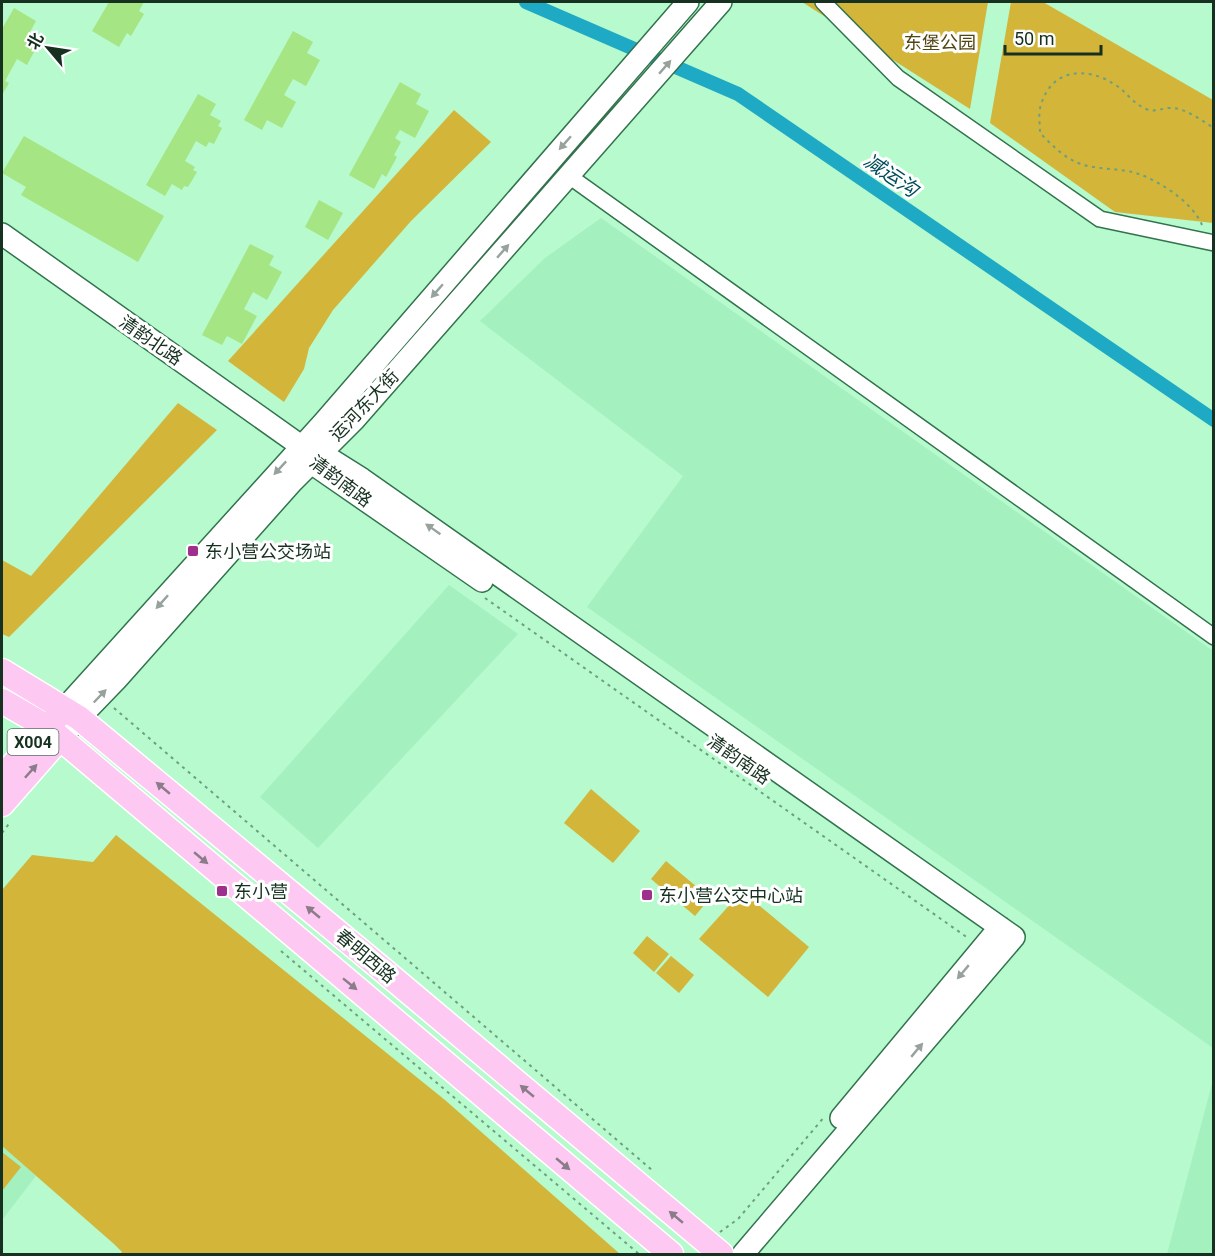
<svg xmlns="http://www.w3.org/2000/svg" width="1215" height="1256" viewBox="0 0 1215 1256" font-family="Roboto,'Noto Sans SC',sans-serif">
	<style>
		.built { fill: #a4f0be }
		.green { fill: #d3b53a }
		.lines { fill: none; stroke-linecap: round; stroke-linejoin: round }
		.canal { stroke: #1eaac5; stroke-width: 14 }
		.building { fill: #a6e583 }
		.street-casing { stroke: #32734d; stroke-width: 18 }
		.secondary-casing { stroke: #32734d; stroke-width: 24 }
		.primary-casing { stroke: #fff; stroke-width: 27 }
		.path { stroke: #6e9f7f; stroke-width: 2; stroke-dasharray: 3 4.5; stroke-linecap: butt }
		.street { stroke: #fff; stroke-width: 15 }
		.secondary { stroke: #fff; stroke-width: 21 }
		.primary { stroke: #fdc8f1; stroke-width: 24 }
		.oneway { fill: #96a29b }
		.oneway2 { fill: #8a7c88 }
		.poi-dot { fill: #9f2f8c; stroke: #fff; stroke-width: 2 }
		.labels { text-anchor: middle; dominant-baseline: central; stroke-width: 6; stroke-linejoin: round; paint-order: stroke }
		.shield { fill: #fff; stroke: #5c6f63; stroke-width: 1.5 }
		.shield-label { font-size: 16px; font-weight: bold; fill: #163120 }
		.park-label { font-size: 18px; fill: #514512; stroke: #fff }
		.street-label { font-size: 18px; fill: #163120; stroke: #fff }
		.poi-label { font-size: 18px; fill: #163120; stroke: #fff; text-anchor: start }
		.water-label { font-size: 20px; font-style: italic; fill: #004d5c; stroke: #fff }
	</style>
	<rect width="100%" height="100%" fill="#b6facd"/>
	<path class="built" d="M601 218 1213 651V1048L587 607 683 476 480 321 545 258Z
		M449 585 518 634 318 848 260 797Z
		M1213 1080V1254H1167Z
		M2 1146 36 1176 2 1220Z"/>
	<path class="green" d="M802 2H988L970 109Z
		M1011 2H1043L1213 100V223L1115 212 990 123Z
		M454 110 491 142 411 221 333 310 309 348 304 369 284 402 228 361Z
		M178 403 217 430 9 637 2 634V560L31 576Z
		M591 789 640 831 613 863 564 823Z
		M116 835 445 1100 620 1254H120L122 1252 114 1244 2 1146V890L32 855 93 862Z
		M666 861 710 898 695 916 651 879Z
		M742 891 809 947 768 997 699 939Z
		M647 936 669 954 654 972 633 953Z
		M671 956 694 975 679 993 656 973Z
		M2 1152 21 1167 2 1191Z"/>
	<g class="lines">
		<path class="canal" d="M526 2 738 94 1214 420"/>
	</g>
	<path class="building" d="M109 2H144L139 11 144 14 131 36 127 33 119 47 92 31Z
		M14 8 36 21 30 32 41 39 27 65 17 59 5 81 9 83 2 95V29Z
		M293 31 313 42 307 53 320 60 306 86 293 79 284 95 296 102 282 128 267 120 262 130 244 120Z
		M400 82 421 94 416 104 429 111 415 138 400 130 395 138 401 142 394 155 397 157 386 177 382 174 374 189 349 175Z
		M198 94 216 104 210 115 221 121 218 126 222 128 214 144 209 142 206 147 196 141 185 161 195 167 193 170 197 172 188 187 184 186 182 190 172 184 165 196 146 185Z
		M24 136 164 216 138 262 21 195 26 187 2 173Z
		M319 200 343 213 328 240 305 227Z
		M250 244 274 256 269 265 282 272 267 300 253 292 244 309 257 316 242 344 227 336 222 345 202 335Z"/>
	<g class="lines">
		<g class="street-casing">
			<path id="street" d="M823 2 898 78 1100 219 1214 243
				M569 176 1214 637"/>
		</g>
		<g class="secondary-casing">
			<path id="secondary" d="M2 234 301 446 319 452 362 479 1014 937 743 1254
				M306 455 310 462 482 581
				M65 708 324 422 688 2
				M60 738 116 680 292 482 354 420 721 2
				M841 1118 1000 927"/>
		</g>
		<g class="primary-casing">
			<path id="primary" d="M2 671 79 718 377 965 721 1254
				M2 701 47 727 671 1254
				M2 777 57 717
				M2 804 60 738"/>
		</g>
		<path class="path" d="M1202 225C1193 203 1161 182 1139 174 1122 168 1102 170 1084 165 1066 160 1053 146 1040 133 1040 124 1038 113 1041 105 1051 69 1086 66 1114 84 1126 91 1132 103 1146 109 1155 113 1164 107 1173 108 1187 109 1202 121 1214 128
			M485 598 968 938
			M114 708 653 1171
			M2 833 11 821
			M281 951 639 1254
			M720 1232 738 1219 825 1116"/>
		<use href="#street" class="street"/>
		<use href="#secondary" class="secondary"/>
		<use href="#primary" class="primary"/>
	</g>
	<defs><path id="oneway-solid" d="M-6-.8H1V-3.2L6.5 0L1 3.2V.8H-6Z" transform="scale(1.5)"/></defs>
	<g class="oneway">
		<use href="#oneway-solid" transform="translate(665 67) rotate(-49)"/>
		<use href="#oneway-solid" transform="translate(565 143) rotate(131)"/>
		<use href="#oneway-solid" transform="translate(503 251) rotate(-49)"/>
		<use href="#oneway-solid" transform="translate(437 291) rotate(131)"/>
		<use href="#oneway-solid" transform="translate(280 468) rotate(133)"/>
		<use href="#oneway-solid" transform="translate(433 529) rotate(-145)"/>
		<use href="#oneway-solid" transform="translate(162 602) rotate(132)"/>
		<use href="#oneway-solid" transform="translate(100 696) rotate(-46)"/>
		<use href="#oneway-solid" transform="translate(963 972) rotate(130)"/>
		<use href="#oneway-solid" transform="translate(917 1050) rotate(-50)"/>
	</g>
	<g class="oneway2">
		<use href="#oneway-solid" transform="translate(31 771) rotate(-48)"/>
		<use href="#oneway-solid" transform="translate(163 788) rotate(-140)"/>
		<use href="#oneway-solid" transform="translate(201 858) rotate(40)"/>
		<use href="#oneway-solid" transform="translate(313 912) rotate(-140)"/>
		<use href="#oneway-solid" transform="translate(350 984) rotate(39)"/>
		<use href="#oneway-solid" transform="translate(527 1091) rotate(-140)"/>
		<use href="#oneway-solid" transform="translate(563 1164) rotate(40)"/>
		<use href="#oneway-solid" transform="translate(676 1217) rotate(-140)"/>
	</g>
	<g class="poi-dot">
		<rect x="187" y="545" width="12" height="12" rx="3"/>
		<rect x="216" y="885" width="12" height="12" rx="3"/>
		<rect x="641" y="889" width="12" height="12" rx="3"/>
	</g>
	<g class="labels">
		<rect class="shield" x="7.5" y="729" width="51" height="26" rx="4.5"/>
		<g class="shield-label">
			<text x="33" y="742">X004</text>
		</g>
		<g class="park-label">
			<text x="940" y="42">东堡公园</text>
		</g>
		<g class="street-label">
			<text transform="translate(151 340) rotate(35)">清韵北路</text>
			<text transform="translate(364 405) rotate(-46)">运河东大街</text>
			<text transform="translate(341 481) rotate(37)">清韵南路</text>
			<text transform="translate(739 759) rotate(35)">清韵南路</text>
			<text transform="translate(366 956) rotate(40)">春明西路</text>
		</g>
		<g class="poi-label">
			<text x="205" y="551">东小营公交场站</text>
			<text x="234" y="891">东小营</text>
			<text x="659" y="895">东小营公交中心站</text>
		</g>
		<g class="water-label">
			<text transform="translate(891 175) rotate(34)">减运沟</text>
		</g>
	</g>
	<rect width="1215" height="1256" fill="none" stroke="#163120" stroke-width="6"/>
	<g transform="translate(48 48) rotate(299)" stroke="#ffffff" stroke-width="4.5" paint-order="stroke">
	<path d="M0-4.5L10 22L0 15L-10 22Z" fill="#163120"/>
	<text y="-9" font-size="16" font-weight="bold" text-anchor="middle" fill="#163120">北</text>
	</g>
	<path d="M1005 45v9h96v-9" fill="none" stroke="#163120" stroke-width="3"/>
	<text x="1014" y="45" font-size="18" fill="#163120" stroke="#ffffff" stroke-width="4.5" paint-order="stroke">50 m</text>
</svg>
